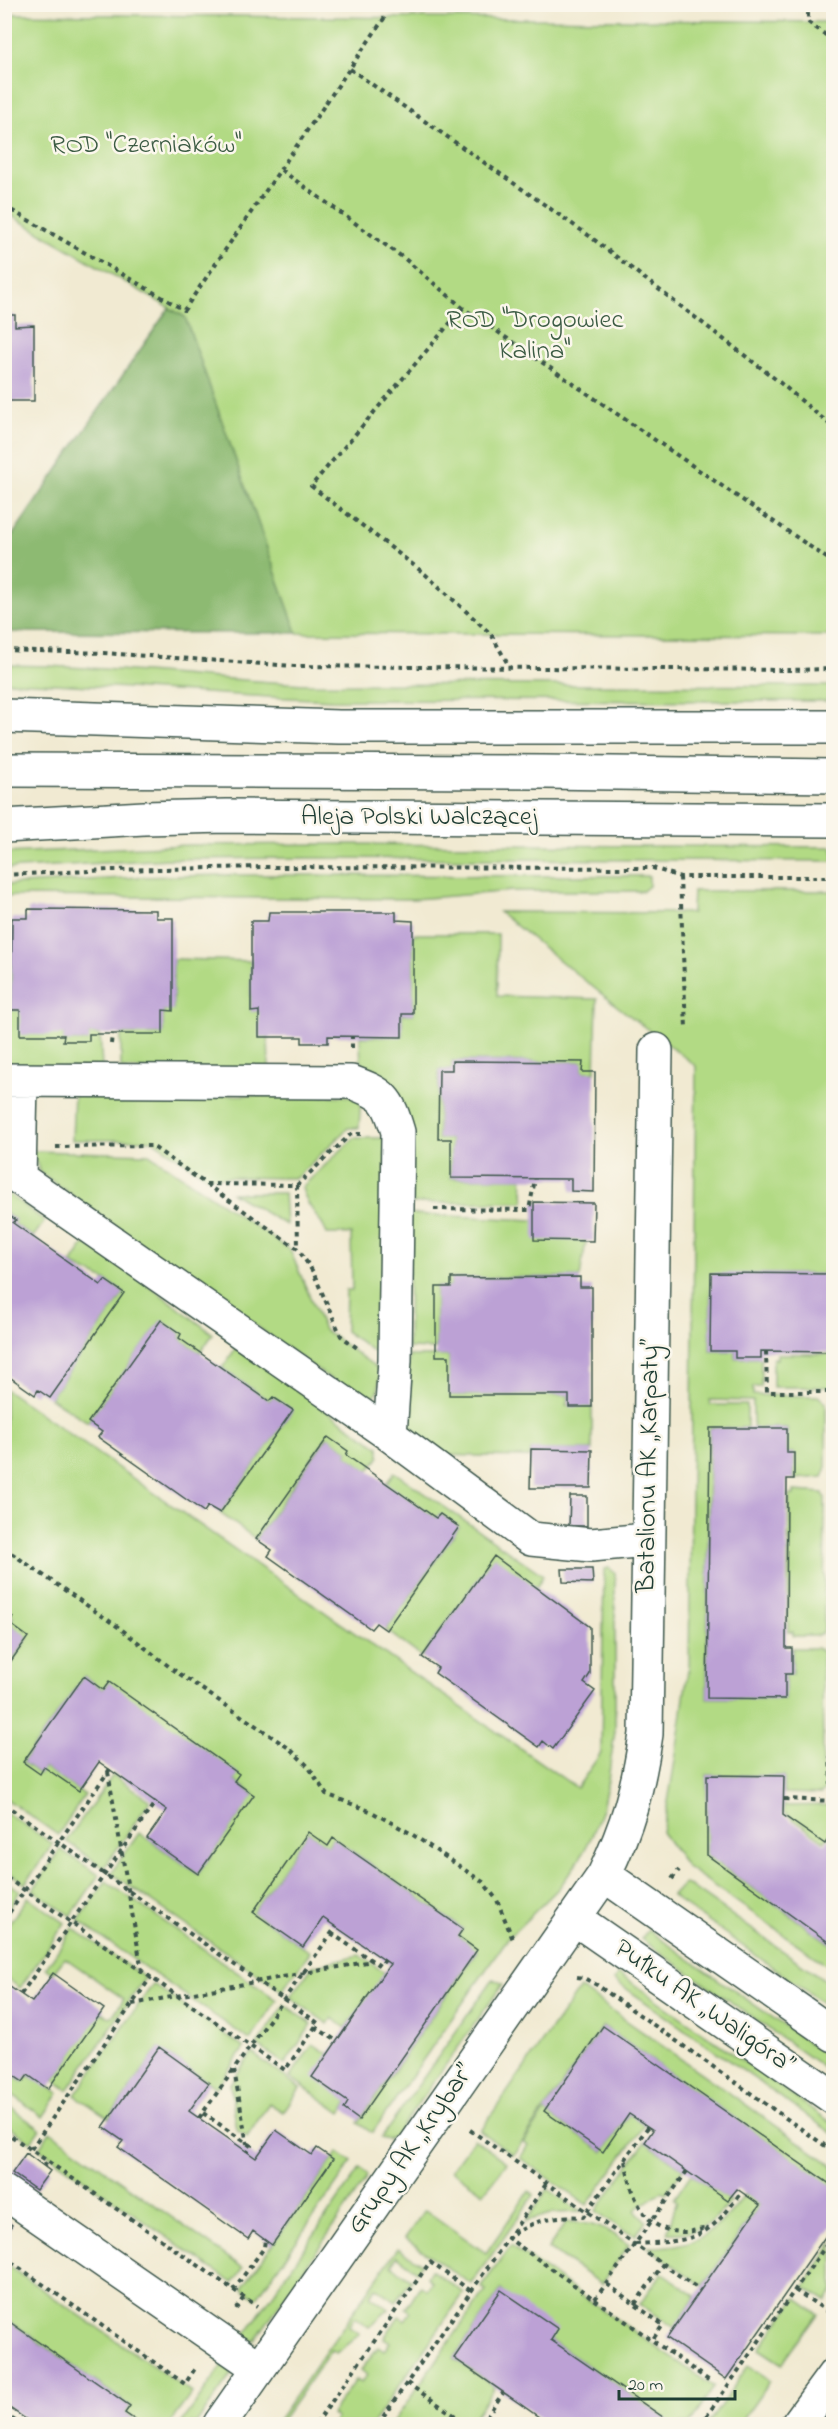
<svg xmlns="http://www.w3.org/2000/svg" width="838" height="2429" viewBox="0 0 838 2429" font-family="'Indie Flower',sans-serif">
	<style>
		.green { fill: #b2da84; stroke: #688c5c; stroke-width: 1.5 }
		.forest { fill: #8dba72; stroke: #567c53; stroke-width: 1.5 }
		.building { fill: #bca1d5 }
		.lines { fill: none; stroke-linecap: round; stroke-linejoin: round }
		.minor-casing { stroke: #3e574c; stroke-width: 36 }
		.major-casing { stroke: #3e574c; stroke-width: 36 }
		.path { stroke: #3e574c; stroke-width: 4; stroke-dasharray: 4.5 4.5; stroke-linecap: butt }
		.minor { stroke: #fff; stroke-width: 33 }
		.major { stroke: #fff; stroke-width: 33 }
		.labels { text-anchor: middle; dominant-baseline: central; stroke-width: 5; stroke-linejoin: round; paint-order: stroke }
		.park-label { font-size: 27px; fill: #3c5c44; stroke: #fbf7ec }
		.street-label { font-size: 27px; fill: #1f3d34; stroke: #fbf7ec }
	</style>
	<rect width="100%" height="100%" fill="#fbf7ec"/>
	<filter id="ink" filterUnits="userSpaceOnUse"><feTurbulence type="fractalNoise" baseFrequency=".0167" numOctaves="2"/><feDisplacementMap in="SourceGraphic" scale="12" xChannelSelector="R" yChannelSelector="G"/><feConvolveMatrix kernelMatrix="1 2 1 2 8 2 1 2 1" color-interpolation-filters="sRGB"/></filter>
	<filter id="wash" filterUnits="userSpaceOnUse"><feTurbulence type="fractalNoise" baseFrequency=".008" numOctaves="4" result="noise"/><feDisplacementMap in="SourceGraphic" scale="24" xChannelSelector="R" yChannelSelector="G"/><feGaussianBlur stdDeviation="1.35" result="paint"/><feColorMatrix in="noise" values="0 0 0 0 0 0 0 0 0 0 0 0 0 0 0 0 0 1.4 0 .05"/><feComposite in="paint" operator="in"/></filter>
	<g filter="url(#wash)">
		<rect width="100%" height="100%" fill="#f1ead2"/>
		<path class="green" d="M5 14 833 22V636L297 633 185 317 5 212Z
			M5 665C105 666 206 679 306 684L833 686 834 701 331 700C222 696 114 685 5 682Z
			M343 844 833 847 834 861 308 858 168 859 5 869V853L190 845Z
			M226 875 649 876V886L643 891H513L414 899 5 896V885L141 877Z
			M693 891H833V1274H711L710 1351H735V1358H761V1387H753V1395L818 1396 826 1403V1470L823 1477 794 1479V1453H787V1428H753V1401L710 1400V1405H747V1428H710L709 1440 707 1698 785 1699V1674H792V1648H817L822 1651 823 1762 826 1789 821 1794 784 1793V1776L707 1775V1855L833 1946V1969L687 1867 662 1832C674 1778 680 1724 688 1670L689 1671 696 1066 613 1003 499 912 692 913Z
			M5 927H12L11 1010H20L64 1035V1041H88L89 1034H100L102 1068 5 1067Z
			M413 934H498L497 996 597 999 595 1072H582V1062L452 1061V1070H439L438 1139H451V1178H522L524 1202 412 1203 381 1078 361 1068 360 1037 402 1036V1014H413Z
			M173 959 251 961V1011H259L268 1037 269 1070 121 1069V1034H163V1010H173Z
			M74 1094 361 1096 359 1128H348L296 1178 207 1177 152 1140H72Z
			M354 1138H386L384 1359 345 1331 346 1290H352L351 1234H327C320 1216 305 1206 302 1187Z
			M31 1151 149 1154 290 1250 324 1330 377 1368 380 1374 378 1392 369 1400 359 1399 41 1173Z
			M4 1191 45 1221 33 1237 13 1223 15 1220 5 1212Z
			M232 1193H284L286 1225Z
			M409 1214 534 1220 586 1241 580 1277 451 1278V1287H436V1349L408 1348Z
			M85 1243 144 1282 213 1334 200 1353 179 1338 181 1334 161 1321 88 1422 50 1398 124 1293 105 1280 71 1264Z
			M236 1348 379 1447V1458L368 1471 346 1455 348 1451 327 1437 256 1539 220 1513 292 1411 273 1397 269 1401 222 1368Z
			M777 1354H833V1387H773V1358L777 1359Z
			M409 1356H449L450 1395H569L566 1405 592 1407V1450H531L530 1457 435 1455 409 1431 406 1388Z
			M5 1389 577 1788 601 1753 604 1569 609 1568 615 1573V1731L608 1780 602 1809 592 1836 579 1860 559 1888 508 1938 372 2133 358 2123 477 1951 458 1936 463 1929 333 1838 328 1846 308 1832 253 1912 310 1952 282 1991 111 1873 139 1833 198 1874 254 1794 234 1781 238 1774 109 1683 103 1690 84 1676 23 1762 39 1774 44 1767 85 1795 58 1835 5 1798V1671L28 1638 9 1623 13 1617 5 1611Z
			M394 1472 543 1575 536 1588 494 1557 422 1657 386 1630 459 1527 440 1514 436 1518 386 1484Z
			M794 1491 823 1493 825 1498 824 1628 822 1633 816 1636H793V1632H788L789 1495H794Z
			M113 1775 150 1801 104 1868 66 1841Z
			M832 1805 833 1839 829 1835 824 1841 783 1812 784 1806Z
			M4 1811 53 1844 25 1884 5 1869Z
			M60 1849 99 1875 71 1916 33 1890Z
			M5 1881 20 1891 5 1914Z
			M106 1881 277 2000 250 2040 78 1921Z
			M683 1884 690 1886 833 1986V2010L672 1896Z
			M28 1897 65 1923 20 1988 5 1977V1929Z
			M73 1928 145 1978 68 2090 54 2080 101 2012 111 2018 124 1999 65 1958 53 1973 46 1968Z
			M648 1930 833 2060V2074L641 1939Z
			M359 1955 385 1973 346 2028 332 2018 328 2024 290 1997 313 1966Z
			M618 1973 833 2124V2134L614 1980Z
			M493 1979 503 1984 396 2135 388 2140 381 2138Z
			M153 1984 244 2048 216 2088 159 2048 109 2118 75 2095Z
			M580 1988 833 2166V2187L603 2026 513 2155 480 2131Z
			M285 2005 312 2024 285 2064 257 2045Z
			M313 2044 328 2054 348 2102 341 2113 290 2077Z
			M252 2053 300 2088 283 2112 269 2103 247 2137 237 2130 230 2084Z
			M4 2069 23 2082 28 2075 59 2093 43 2117 5 2089Z
			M4 2103 40 2129 31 2142 5 2124Z
			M545 2112 603 2152 629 2114 645 2125 587 2205 520 2158 528 2145 524 2142Z
			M50 2131 243 2268 233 2283 39 2148Z
			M474 2139 507 2163 484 2193 451 2170Z
			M645 2142 683 2169 666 2193 662 2191 635 2210 646 2221 636 2235 623 2230 596 2211Z
			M338 2152 352 2162 256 2299 242 2288Z
			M360 2168 367 2175 365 2181 255 2340 242 2339Z
			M691 2174 730 2201C713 2225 696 2235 667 2233L677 2201 674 2199Z
			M548 2189 581 2212 554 2213 526 2221Z
			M529 2191 534 2195 471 2284 405 2238 425 2210 486 2253Z
			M745 2194 760 2205 703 2286 648 2247C696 2248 718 2232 745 2194Z
			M566 2222C593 2222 608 2229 629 2245L602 2284 548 2249Z
			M833 2243V2291L826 2301 804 2287Z
			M511 2246 714 2387 690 2424H673L551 2340 501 2290 454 2358 495 2387 469 2424H392L486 2290 481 2287Z
			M398 2248 422 2264 417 2271 397 2256 391 2265 412 2280 396 2301 376 2287 370 2296 389 2309 369 2327 354 2317 349 2326 360 2334 336 2353 331 2350 279 2424H275Z
			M4 2263 192 2393 169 2424H141L125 2413 130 2406 5 2318Z
			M431 2270 464 2293 372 2424H332L336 2418 331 2414 355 2380 361 2383 367 2375 361 2370 378 2347 384 2351 390 2342 384 2338 399 2316 405 2320 411 2312 406 2308 420 2286 427 2290 432 2282 427 2277Z
			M662 2273 696 2296 675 2328 640 2304Z
			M796 2298 818 2314 782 2364 759 2349Z
			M223 2365 230 2371 231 2375 196 2424H181Z
			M748 2366 770 2381 740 2424H708Z"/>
		<path class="forest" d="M169 308 185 317 297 633 5 632V546Z"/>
		<g id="blocks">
			<path class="building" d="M4 315H15V326L34 325V401H4Z
				M28 909 156 910V918H173V1011L163 1010V1034H89V1041H63L64 1035H20V1010H11L12 918H28Z
				M269 912H396V920L413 921V1014H402V1037L328 1036V1043H302V1037H259V1011L251 1012V921H268Z
				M452 1061 583 1062 582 1072H595L594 1192 571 1191V1179L451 1178V1139H438L439 1070H452Z
				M534 1202 594 1203 593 1241 534 1240Z
				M4 1212 16 1220 13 1223 101 1285 105 1280 124 1293 50 1398 38 1390 35 1395 4 1373Z
				M711 1273 834 1274V1352L761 1351V1358H735V1351H710Z
				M580 1277V1287H592V1407H569V1395H449V1356H436V1287H451V1278Z
				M161 1320 181 1334 179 1338 269 1401 273 1397 293 1410 220 1513 208 1506 204 1512 98 1437 102 1432 88 1422Z
				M710 1428H787V1453H794V1479H787L786 1648H792V1674H785V1699L707 1698Z
				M328 1437 348 1451 346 1455 436 1518 440 1514 459 1527 386 1630 376 1623 371 1629 268 1556 272 1550 256 1539Z
				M531 1449 592 1450 591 1488H530Z
				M570 1496H587V1526H569Z
				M494 1556 590 1627V1674L584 1683 595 1691 553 1749 543 1741 539 1747 435 1673 438 1668 422 1657Z
				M562 1569H592L593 1583 563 1582Z
				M4 1611 13 1617 9 1623 28 1637 4 1671Z
				M84 1676 103 1690 109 1682 239 1774 234 1781 254 1795 198 1874 147 1838 167 1810 99 1762 79 1791 44 1767 40 1774 23 1762Z
				M707 1775 784 1776 783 1815 825 1844 829 1838 834 1841V1946L707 1855Z
				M308 1832 328 1846 333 1838 463 1929 458 1936 477 1950 359 2120 344 2109 348 2102 312 2077 390 1964 323 1918 303 1947 253 1912Z
				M53 1973 104 2009 48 2089 28 2075 23 2082 4 2069V1983L32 2002Z
				M603 2026 834 2187V2224L726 2379 667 2338 760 2205 737 2189 728 2200 645 2142 653 2130 629 2114 603 2152 544 2111Z
				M159 2047 209 2083 189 2111 256 2158 276 2130 312 2155 317 2148 333 2159 272 2245 253 2231 248 2239 118 2147 123 2141 103 2127Z
				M26 2153 50 2171 36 2190 12 2173Z
				M4 2219 12 2225 4 2236Z
				M501 2290 558 2329 551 2340 673 2424H549L454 2358Z
				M4 2318 130 2406 125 2413 141 2424H33L4 2404Z"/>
		</g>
	</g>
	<g filter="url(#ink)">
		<use href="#blocks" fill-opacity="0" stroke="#3e574c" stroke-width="1.5"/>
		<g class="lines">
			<g class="minor-casing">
				<path id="minor" d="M4 770 544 772 834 776
					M4 1080 351 1082C384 1094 388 1098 398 1132L395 1360 390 1435 531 1539 591 1545 647 1540
					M21 1081 19 1178 390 1435
					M604 1875 834 2035
					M574 1918 834 2098
					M4 2192 259 2368
					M220 2424 604 1875C628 1825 638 1789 646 1734L656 1050
					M798 2424 834 2375"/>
			</g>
			<g class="major-casing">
				<path id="major" d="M4 716 339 727H834
					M4 826 144 818 227 816 834 820"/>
			</g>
			<path class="path" d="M808 4V22L834 41
				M350 69 588 235 778 381 834 428
				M281 170 405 259 463 308 834 563
				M4 206 184 310 385 17
				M463 308 311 486 425 574 491 634 510 668
				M4 650 103 653 294 666 788 670 834 669
				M4 875 110 870 264 867 653 868 680 877H834
				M680 877 686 1029
				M111 1044 112 1034
				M352 1048V1037
				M56 1147 152 1146 298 1249 313 1272 341 1336 360 1350
				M206 1184 297 1185 351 1134H361
				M297 1185 298 1249
				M434 1209 529 1210 535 1179
				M766 1351 767 1392H831
				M4 1548 121 1629 171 1668 290 1749 308 1766 326 1794 370 1811 410 1833 483 1882 497 1900 514 1942
				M830 1740 831 1392H834
				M834 1741 830 1740 831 1788 834 1792
				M108 1772 142 1971
				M784 1799 834 1801
				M4 1804 318 2023 285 2070 4 1876
				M672 1879 679 1870
				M4 1920 110 1769
				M331 1933 380 1966 385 1960
				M577 1977 584 1978 597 1985 834 2152
				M21 1994 156 1801
				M132 2004 372 1961
				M315 2027 337 2041
				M234 2070 247 2144
				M203 2113 251 2146 247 2152
				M199 2118 336 1927
				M648 2127 583 2217C550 2215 535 2220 508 2238L711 2382
				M470 2130 700 2290
				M4 2131 257 2306
				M31 2149 151 1977
				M625 2161C633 2196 641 2233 687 2232 693 2231 700 2229 706 2229
				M44 2166 48 2161
				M687 2171 635 2244C691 2241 708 2241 741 2192
				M4 2257 185 2384 196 2367
				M607 2284 663 2325 653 2339
				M233 2290 264 2248 265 2239
				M795 2290 827 2311
				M595 2299 635 2244
				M635 2304 663 2264
				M236 2309 244 2297
				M407 2383 467 2424
				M4 2414 20 2424
				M316 2424 430 2262 471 2291
				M378 2424 547 2183
				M481 2424 503 2393
				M701 2424 834 2234"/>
			<use href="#minor" class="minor"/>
			<use href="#major" class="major"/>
		</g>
	</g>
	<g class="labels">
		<g class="park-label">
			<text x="146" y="145">ROD "Czerniaków"</text>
			<text x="535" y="320">ROD "Drogowiec<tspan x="535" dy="31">Kalina"</tspan></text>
		</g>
		<g class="street-label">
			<text x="419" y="817">Aleja Polski Walczącej</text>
			<text transform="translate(649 1466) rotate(-89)">Batalionu AK „Karpaty”</text>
			<text transform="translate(704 2007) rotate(35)">Pułku AK „Waligóra”</text>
			<text transform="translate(411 2149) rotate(-55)">Grupy AK „Krybar”</text>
		</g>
	</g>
	<rect width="838" height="2429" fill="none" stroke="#fbf7ec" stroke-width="24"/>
	<path d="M619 2390v9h116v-9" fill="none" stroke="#1f3d34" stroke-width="3"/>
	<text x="628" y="2390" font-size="18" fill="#1f3d34" stroke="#fbf7ec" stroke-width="4.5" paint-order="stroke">20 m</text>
</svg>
